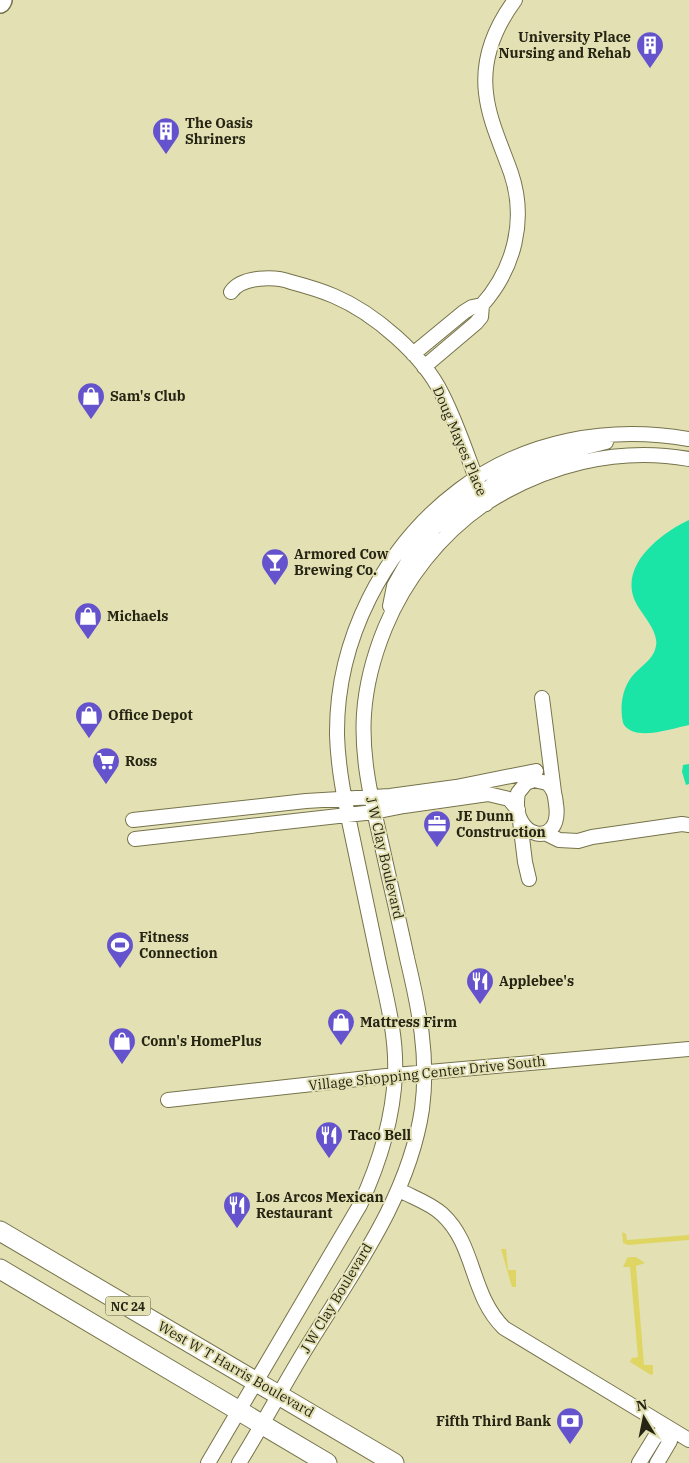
<svg xmlns="http://www.w3.org/2000/svg" width="689" height="1463" viewBox="0 0 689 1463" font-family="'IBM Plex Serif',serif">
	<style>
		.green { fill: #ded562 }
		.water { fill: #1ae5a7 }
		.lines { fill: none; stroke-linecap: round; stroke-linejoin: round }
		.minor-casing { stroke: #76734b; stroke-width: 16 }
		.major-casing { stroke: #76734b; stroke-width: 21 }
		.highway-casing { stroke: #76734b; stroke-width: 24 }
		.minor { stroke: #fff; stroke-width: 14 }
		.major { stroke: #fff; stroke-width: 19 }
		.highway { stroke: #fff; stroke-width: 21 }
		.labels { text-anchor: middle; dominant-baseline: central; stroke-width: 4; stroke-linejoin: round; paint-order: stroke }
		.shield { fill: #e3e1b4; stroke: #5f5d44; stroke-width: 1 }
		.shield-label { font-size: 12px; font-weight: bold; fill: #262514 }
		.poi-label { font-size: 14px; font-weight: bold; fill: #262514; stroke: #e3e1b4; text-anchor: start }
		.street-label { font-size: 14px; fill: #262514; stroke: #e3e1b4 }
	</style>
	<rect width="100%" height="100%" fill="#e3e1b4"/>
	<path class="green" d="M622 1232 626 1234 627 1240 689 1235V1240L628 1245 623 1243Z
		M501 1249H506L508 1270H516V1287H512Z
		M630 1257H636L645 1263 636 1266 644 1365H653V1374L651 1375 630 1362 632 1358 638 1357 630 1267H623L627 1258Z"/>
	<path class="water" d="M689 520V725C673 728 633 743 623 723 619 705 623 685 635 673 643 665 654 658 656 646 659 631 641 614 635 601 619 565 661 533 689 520Z
		M689 764V784L686 785 682 772 683 765Z"/>
	<g class="lines">
		<g class="minor-casing">
			<path id="minor" d="M231 292C242 276 275 276 291 282 306 286 320 290 334 296 374 313 423 355 442 394 460 429 471 468 486 504
				M482 305C514 269 527 220 511 173 502 147 489 121 486 93 482 59 495 27 515 0
				M413 354 464 312 472 307 482 305 481 317 476 323 424 367
				M486 503 487 490C500 470 581 448 606 442
				M390 606 394 586 411 556 435 527 471 497 475 479
				M542 698 554 792
				M534 780 547 783C554 789 555 795 556 804 563 850 509 840 518 793L526 783Z
				M133 820 306 801 390 796 456 787 536 771
				M520 821 525 862 529 879
				M545 833 559 840 578 841 592 837 682 824 689 825
				M135 839 374 812 404 806 488 794 509 799 518 810
				M168 1100 395 1075 689 1049
				M399 1190C414 1198 430 1203 442 1214 476 1245 470 1295 504 1328L689 1440
				M208 1463 360 1205C379 1164 393 1121 395 1074 397 1032 384 990 376 949 368 911 360 873 352 835 345 802 338 769 337 735 336 641 383 547 459 490 525 440 608 425 689 439
				M239 1463C264 1423 285 1382 310 1342 355 1269 409 1196 422 1109 429 1057 419 1008 407 958 399 920 390 883 382 846 372 802 361 759 364 714 366 684 374 655 385 628 405 579 440 535 483 505 544 465 617 446 689 459
				M639 1463 655 1437 669 1428
				M657 1463 670 1441 669 1428"/>
		</g>
		<g class="major-casing">
			<path id="major" d="M0 1231 394 1463
				M0 1269 327 1463"/>
		</g>
		<g class="highway-casing">
			<path id="highway" d="M0 2 1 0"/>
		</g>
		<use href="#minor" class="minor"/>
		<use href="#major" class="major"/>
		<use href="#highway" class="highway"/>
	</g>
	<defs>
		<g id="building-pin" transform="scale(1.4375)"><path d="M0 17L-7.5 6A9.5 9.5 0 1 1 7.5 6Z" fill="#6453cc" stroke="#e3e1b4"/><path d="M-4-6H4V6H1V3H-1V6H-4ZM-2.5-4.3h1.7v1.8h-1.7ZM.8-4.3h1.7v1.8H.8ZM-2.5-1h1.7V.8h-1.7ZM.8-1h1.7V.8H.8Z" fill="#fff"/></g>
		<g id="shop-pin" transform="scale(1.4375)"><path d="M0 17L-7.5 6A9.5 9.5 0 1 1 7.5 6Z" fill="#6453cc" stroke="#e3e1b4"/><path d="M-5-2.5h2.3a2.7 3.5 0 0 1 5.4 0H5L5.5 6h-11ZM-1.5-2.5h3a1.5 2.3 0 0 0-3 0Z" fill="#fff"/></g>
		<g id="bar-pin" transform="scale(1.4375)"><path d="M0 17L-7.5 6A9.5 9.5 0 1 1 7.5 6Z" fill="#6453cc" stroke="#e3e1b4"/><path d="M-6-5H6L.8 .8V4.5H3.5V6h-7V4.5H-.8V.8Z" fill="#fff"/></g>
		<g id="supermarket-pin" transform="scale(1.4375)"><path d="M0 17L-7.5 6A9.5 9.5 0 1 1 7.5 6Z" fill="#6453cc" stroke="#e3e1b4"/><path d="M-6-5.5h2.5l.6 2H6L4.5 2H-2.5L-4.4-4H-6ZM-1.5 3.2a1.3 1.3 0 1 0 .1 0ZM3 3.2a1.3 1.3 0 1 0 .1 0Z" fill="#fff"/></g>
		<g id="office-pin" transform="scale(1.4375)"><path d="M0 17L-7.5 6A9.5 9.5 0 1 1 7.5 6Z" fill="#6453cc" stroke="#e3e1b4"/><path d="M-6-3h4V-5.5h4V-3h4V5H-6ZM-1-4.5V-3h2v-1.5ZM-6 0V1H6V0Z" fill="#fff"/></g>
		<g id="stadium-pin" transform="scale(1.4375)"><path d="M0 17L-7.5 6A9.5 9.5 0 1 1 7.5 6Z" fill="#6453cc" stroke="#e3e1b4"/><path d="M0-5a6.5 5 0 1 0 0 10a6.5 5 0 1 0 0-10ZM-3.5-1.8h7v3.6h-7Z" fill="#fff"/></g>
		<g id="restaurant-pin" transform="scale(1.4375)"><path d="M0 17L-7.5 6A9.5 9.5 0 1 1 7.5 6Z" fill="#6453cc" stroke="#e3e1b4"/><path d="M-5-6h1v4h1v-4h1v4h1v-4h1v5L-1.5 .5V6h-2V.5L-5-1ZM5-6V6H3V1.5H1.5Q1.5-4 5-6Z" fill="#fff"/></g>
		<g id="bank-pin" transform="scale(1.4375)"><path d="M0 17L-7.5 6A9.5 9.5 0 1 1 7.5 6Z" fill="#6453cc" stroke="#e3e1b4"/><path d="M-6-4H6V4H-6ZM0-2.3a2.3 2.3 0 1 0 0 4.6a2.3 2.3 0 1 0 0-4.6Z" fill="#fff"/></g>
	</defs>
	<g fill-rule="evenodd">
		<use href="#building-pin" x="650" y="45"/>
		<use href="#building-pin" x="166" y="131"/>
		<use href="#shop-pin" x="91" y="396"/>
		<use href="#bar-pin" x="275" y="562"/>
		<use href="#shop-pin" x="88" y="616"/>
		<use href="#shop-pin" x="89" y="715"/>
		<use href="#supermarket-pin" x="106" y="761"/>
		<use href="#office-pin" x="437" y="824"/>
		<use href="#stadium-pin" x="120" y="945"/>
		<use href="#restaurant-pin" x="480" y="981"/>
		<use href="#shop-pin" x="341" y="1022"/>
		<use href="#shop-pin" x="122" y="1041"/>
		<use href="#restaurant-pin" x="329" y="1135"/>
		<use href="#restaurant-pin" x="237" y="1205"/>
		<use href="#bank-pin" x="570" y="1421"/>
	</g>
	<g class="labels">
		<rect class="shield" x="105.5" y="1296.5" width="45" height="19" rx="4"/>
		<g class="shield-label">
			<text x="128" y="1306">NC 24</text>
		</g>
		<g class="poi-label">
			<text x="631" y="37" text-anchor="end">University Place<tspan x="631" dy="16">Nursing and Rehab</tspan></text>
			<text x="185" y="123">The Oasis<tspan x="185" dy="16">Shriners</tspan></text>
			<text x="110" y="396">Sam's Club</text>
			<text x="294" y="554">Armored Cow<tspan x="294" dy="16">Brewing Co.</tspan></text>
			<text x="107" y="616">Michaels</text>
			<text x="108" y="715">Office Depot</text>
			<text x="125" y="761">Ross</text>
			<text x="456" y="816">JE Dunn<tspan x="456" dy="16">Construction</tspan></text>
			<text x="139" y="937">Fitness<tspan x="139" dy="16">Connection</tspan></text>
			<text x="499" y="981">Applebee's</text>
			<text x="360" y="1022">Mattress Firm</text>
			<text x="141" y="1041">Conn's HomePlus</text>
			<text x="348" y="1135">Taco Bell</text>
			<text x="256" y="1197">Los Arcos Mexican<tspan x="256" dy="16">Restaurant</tspan></text>
			<text x="551" y="1421" text-anchor="end">Fifth Third Bank</text>
		</g>
		<g class="street-label">
			<text transform="translate(460 441) rotate(67)">Doug Mayes Place</text>
			<text transform="translate(385 858) rotate(77)">J W Clay Boulevard</text>
			<text transform="translate(427 1073) rotate(-6)">Village Shopping Center Drive South</text>
			<text transform="translate(336 1298) rotate(-59)">J W Clay Boulevard</text>
			<text transform="translate(236 1369) rotate(30)">West W T Harris Boulevard</text>
		</g>
	</g>
	<g transform="translate(644 1418) rotate(350)" stroke="#e3e1b4" stroke-width="4" paint-order="stroke">
	<path d="M0-4L9 19L0 12L-9 19Z" fill="#262514"/>
	<text y="-8" font-size="14" font-weight="bold" text-anchor="middle" fill="#262514">N</text>
	</g>
</svg>
